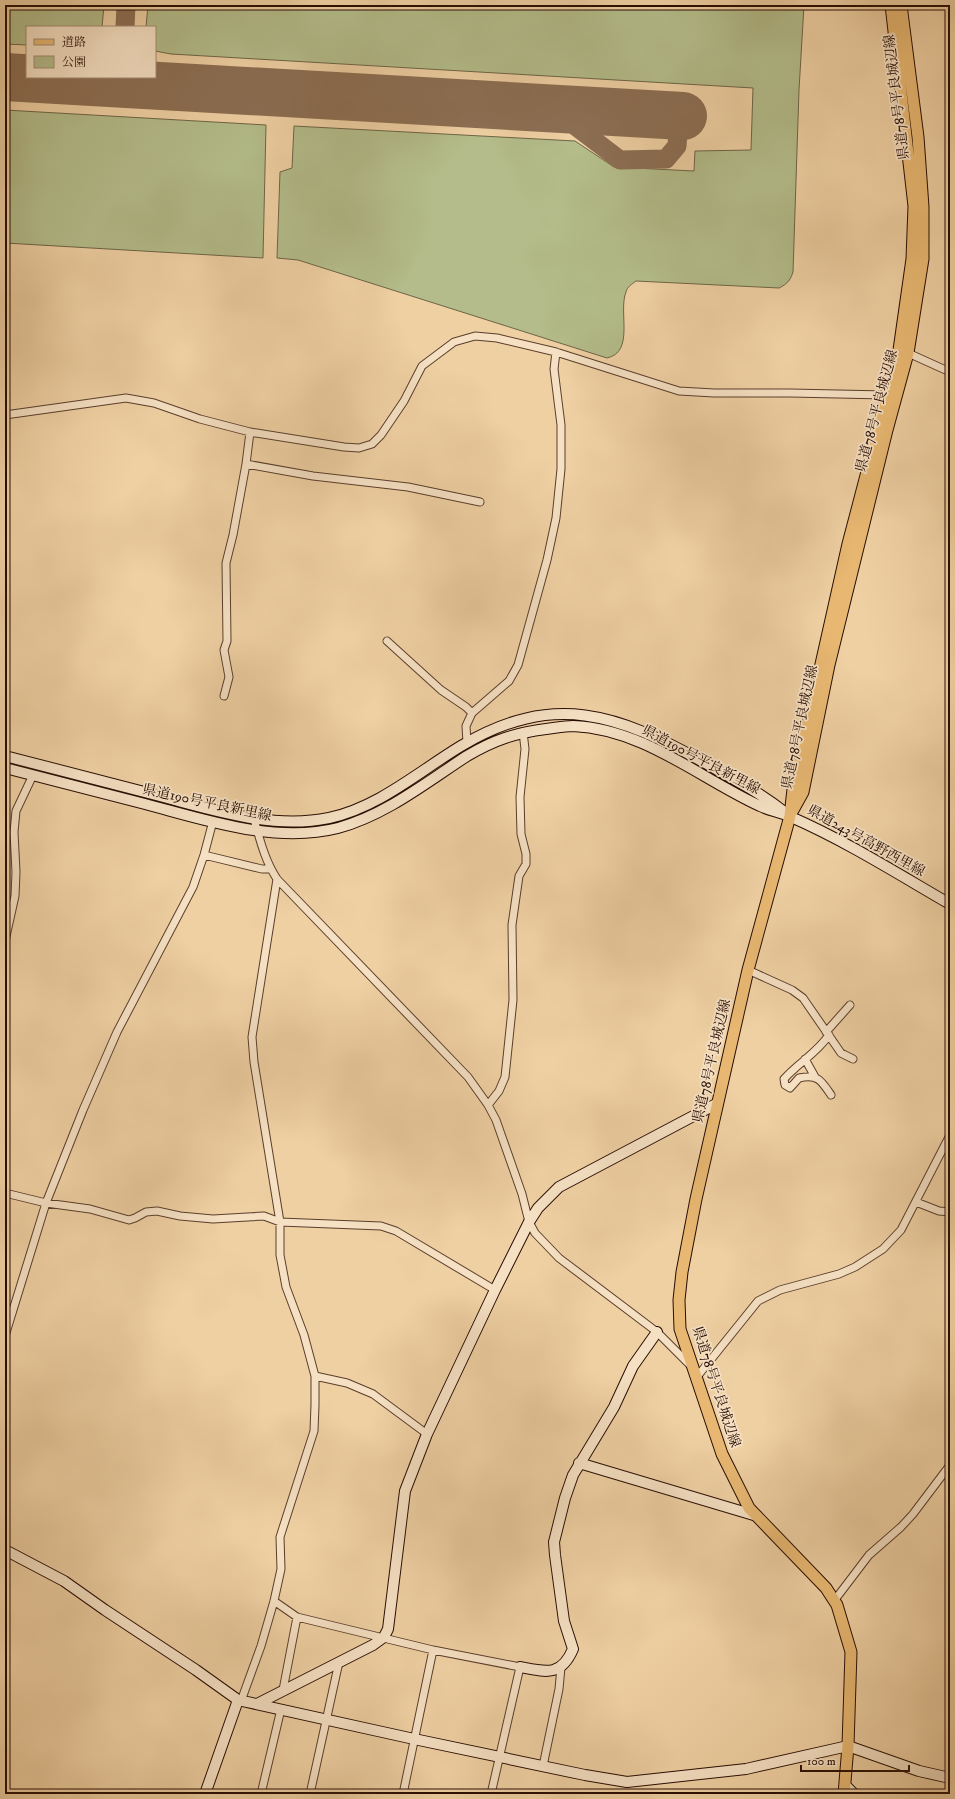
<svg xmlns="http://www.w3.org/2000/svg" width="955" height="1799" viewBox="0 0 955 1799" font-family="'IM FELL DW Pica','Noto Serif JP',serif">
	<style>
		.green { fill: #b3bc8a; stroke: #6e6446 }
		.lines { fill: none; stroke-linecap: round; stroke-linejoin: round }
		.taxiway { stroke: #8c6e53; stroke-width: 19 }
		.runway { stroke: #8c6e53; stroke-width: 48 }
		.street-casing { stroke: #5a3e2b; stroke-width: 9 }
		.secondary-casing { stroke: #280d03; stroke-width: 12 }
		.primary-casing { stroke: #280d03; stroke-width: 13 }
		.street { stroke: #f5e0c3; stroke-width: 7 }
		.secondary { stroke: #f5e0c3; stroke-width: 10 }
		.primary { stroke: #e8b872; stroke-width: 11 }
		.labels { text-anchor: middle; dominant-baseline: central; stroke-width: 3.5; stroke-linejoin: round; paint-order: stroke }
		.street-label { font-size: 14px; fill: #280d03; stroke: #f5e0c3 }
	</style>
	<rect width="100%" height="100%" fill="#efd0a3"/>
	<filter id="stains"><feTurbulence type="fractalNoise" baseFrequency=".005" numOctaves="4"/><feColorMatrix values="0 0 0 0 .2 0 0 0 0 .09 0 0 0 0 .02 0 0 0 .5 -.17"/></filter>
	<radialGradient id="worn" r=".72"><stop offset=".6" stop-color="#630" stop-opacity="0"/><stop offset="1" stop-color="#630" stop-opacity=".3"/></radialGradient>
	<path class="green" d="M5 5H104L102 27H27V45L5 44Z
		M148 5H804L799 90 793 272C790 281 787 284 779 288L636 281C632 284 627 287 626 292 618 312 635 352 607 358L298 260 277 258 280 172 292 168 294 126 575 141 614 167 694 171 695 151 751 150 753 88 171 54 155 51V27H146Z
		M5 110 266 125 263 258 5 243Z"/>
	<g class="lines">
		<path class="taxiway" d="M125 27 126 5
			M123 84V77
			M553 109 620 160 666 159 677 146 678 132 663 115"/>
		<path class="runway" d="M5 77 683 116"/>
		<g class="street-casing">
			<path id="street" d="M908 353 950 372
				M5 415 126 398 154 403 200 419 250 432 344 447 359 448 372 444 381 435 404 401 422 366 454 342 475 336 497 338 556 352 679 391 714 393H790L886 395
				M246 464 313 476 408 487 480 502
				M387 641 441 690 466 707 472 713
				M224 696 229 677 224 650 227 641 226 563 233 535 246 464 250 432
				M467 743 466 726 472 713 509 681 518 665 547 560 556 518 561 469V425L554 369 556 352
				M254 819C260 840 265 861 277 879L468 1077 488 1105 496 1120 522 1194 529 1222 535 1233 559 1258 657 1332 690 1365
				M204 855 262 869H270
				M5 941 15 896 16 872 14 832 16 811 33 775
				M748 970 792 990 803 998 841 1053 853 1059
				M826 1032 850 1005
				M829 1035C817 1053 798 1063 784 1079L785 1085 790 1088 799 1078C818 1074 821 1080 831 1095
				M805 1059 815 1077
				M488 1105 499 1091 505 1077 513 1000 512 925 519 876 526 864V854L521 834 520 797 525 749 523 732
				M5 1193 46 1203 90 1209 129 1220 135 1218 146 1212 157 1211 180 1216 213 1219 264 1216 280 1222 381 1226 396 1231 495 1290
				M916 1202 939 1211 950 1212
				M5 1336 46 1203 83 1110 117 1032 193 887 204 855 213 821
				M315 1376 347 1383 373 1394 427 1434
				M696 1378 758 1301 780 1290 839 1274 855 1267 883 1249 901 1230 950 1135
				M274 1601 297 1617 433 1650 520 1667 491 1794
				M834 1601 869 1555 901 1527 913 1514 950 1465
				M283 1690 297 1617
				M241 1701 261 1646 274 1601 281 1569 280 1537 314 1431 315 1405V1376L304 1335 286 1287 280 1255V1222L254 1062 252 1037 277 879
				M543 1766 559 1689 561 1667
				M261 1794 281 1709
				M310 1794 339 1662
				M403 1794 433 1650"/>
		</g>
		<g class="secondary-casing">
			<path id="secondary" d="M5 756C55 769 105 782 156 795 211 809 271 830 329 818 379 807 418 772 461 746 553 691 618 714 705 763 732 778 759 792 783 811
				M5 768C52 780 99 792 145 804 206 820 275 844 338 828 386 815 427 782 467 756 494 740 515 733 546 729 555 728 564 726 573 726 644 729 699 778 760 806 770 811 781 812 791 817 846 841 898 874 950 904
				M579 1463 757 1516
				M5 1550 64 1581 105 1610 196 1670 238 1700 414 1739 585 1775 627 1782 746 1769 848 1746 919 1771 950 1778
				M520 1667C546 1672 561 1677 573 1649L564 1621 555 1555 554 1542 565 1498 573 1475 614 1407 633 1366 657 1332
				M257 1704 373 1645 384 1637 388 1629 405 1491 427 1434 495 1290 529 1222 538 1208 559 1187 718 1103
				M845 1785 854 1794
				M205 1794 238 1700"/>
		</g>
		<g class="primary-casing">
			<path id="primary" d="M793 810 803 792 829 665 887 430 908 353 923 259V207L918 137 901 5
				M844 1794 848 1746 851 1652 837 1605 826 1588 749 1508 722 1454 680 1329 679 1300 682 1272 696 1199 748 970 790 816 793 789 848 544 899 350 912 259 914 206 891 5"/>
		</g>
		<use href="#street" class="street"/>
		<use href="#secondary" class="secondary"/>
		<use href="#primary" class="primary"/>
	</g>
	<g class="labels">
		<g class="street-label">
			<text transform="translate(897 97) rotate(-97)">県道78号平良城辺線</text>
			<text transform="translate(877 411) rotate(-75)">県道78号平良城辺線</text>
			<text transform="translate(800 727) rotate(-78)">県道78号平良城辺線</text>
			<text transform="translate(701 760) rotate(28)">県道190号平良新里線</text>
			<text transform="translate(207 803) rotate(12)">県道190号平良新里線</text>
			<text transform="translate(866 841) rotate(29)">県道243号高野西里線</text>
			<text transform="translate(712 1061) rotate(-77)">県道78号平良城辺線</text>
			<text transform="translate(716 1387) rotate(72)">県道78号平良城辺線</text>
		</g>
	</g>
	<rect width="955" height="1799" fill="none" stroke="#efd0a3" stroke-width="20"/>
	<rect x="6" y="6" width="943" height="1787" fill="none" stroke="#280d03" stroke-width="2"/>
	<rect x="10" y="10" width="935" height="1779" fill="none" stroke="#280d03"/>
	<rect x="26" y="26" width="130" height="52" fill="#f5e0c3" stroke="#a38c76"/>
	<rect x="34" y="39" width="20" height="6" fill="#e8b872" stroke="#a38c76"/>
	<text x="62" y="46" font-size="12" fill="#280d03">道路</text>
	<rect x="34" y="56" width="20" height="12" fill="#b3bc8a" stroke="#a38c76"/>
	<text x="62" y="66" font-size="12" fill="#280d03">公園</text>
	<path d="M801 1765v6h108v-6" fill="none" stroke="#280d03" stroke-width="2"/>
	<text x="807" y="1765" font-size="12" fill="#280d03" stroke="#f5e0c3" stroke-width="3" paint-order="stroke">100 m</text>
	<rect width="100%" height="100%" filter="url(#stains)"/>
	<rect width="100%" height="100%" fill="url(#worn)"/>
</svg>
